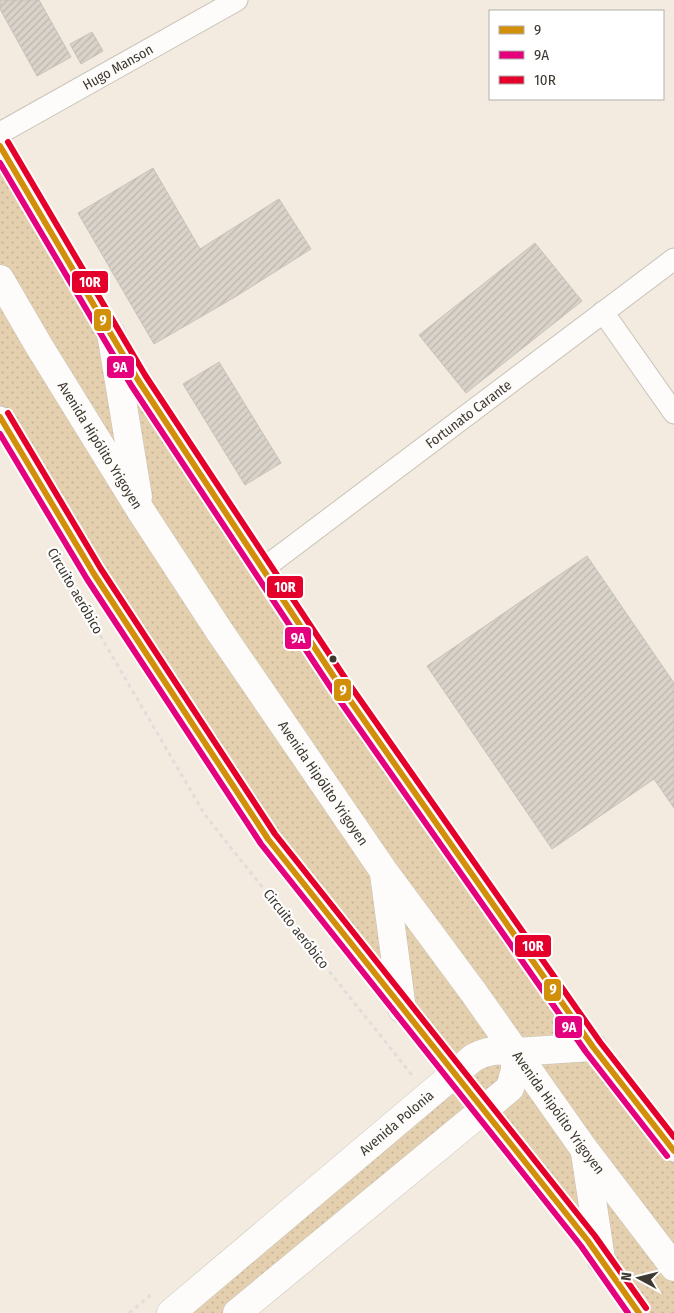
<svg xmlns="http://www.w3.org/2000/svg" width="674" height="1313" viewBox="0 0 674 1313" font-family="'Fira Sans Condensed',sans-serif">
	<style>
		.grass { fill: url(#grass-dots) }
		.building { fill: url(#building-hatch); stroke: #c8c2b9 }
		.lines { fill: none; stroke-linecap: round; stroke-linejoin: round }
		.minor-casing { stroke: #c8c2b8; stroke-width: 23 }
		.primary-casing { stroke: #c8c2b8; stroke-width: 29 }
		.trunk-casing { stroke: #c8c2b8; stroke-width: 29 }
		.path { stroke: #e0ddda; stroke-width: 3; stroke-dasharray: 4 4; stroke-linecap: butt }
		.minor { stroke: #fdfcfa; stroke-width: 21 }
		.primary { stroke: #fdfcfa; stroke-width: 28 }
		.trunk { stroke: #fdfcfa; stroke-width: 28 }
		.bus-1-casing { stroke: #fff; stroke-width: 10 }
		.bus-2-casing { stroke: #fff; stroke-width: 10 }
		.bus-3-casing { stroke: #fff; stroke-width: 10 }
		.bus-1 { stroke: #d2900a; stroke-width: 6 }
		.bus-2 { stroke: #e5007d; stroke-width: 6 }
		.bus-3 { stroke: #e4002b; stroke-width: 6 }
		.bus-dot { fill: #3e3930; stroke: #fff; stroke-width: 2 }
		.labels { text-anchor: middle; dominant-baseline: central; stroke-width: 4.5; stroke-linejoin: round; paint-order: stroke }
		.street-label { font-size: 14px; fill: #3e3930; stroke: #fff }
		.line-badge { stroke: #fff; stroke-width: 2 }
		.badge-label { font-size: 14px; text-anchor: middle; font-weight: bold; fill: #fff }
	</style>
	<defs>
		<pattern id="grass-dots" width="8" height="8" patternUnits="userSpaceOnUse" patternTransform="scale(1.25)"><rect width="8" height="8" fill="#e4d0ae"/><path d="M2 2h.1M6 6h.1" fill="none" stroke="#c5b396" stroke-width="1.8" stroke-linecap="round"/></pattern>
		<pattern id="building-hatch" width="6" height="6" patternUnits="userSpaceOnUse" patternTransform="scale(1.25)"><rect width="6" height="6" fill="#d9d3ca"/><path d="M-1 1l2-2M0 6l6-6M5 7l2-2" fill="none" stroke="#bbb6ae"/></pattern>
	</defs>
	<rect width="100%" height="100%" fill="#f3ebdf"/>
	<path class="grass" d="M0 146 138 380 674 1151V1313H639L484 1109 237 1313H171L455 1073 268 839 0 417Z"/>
	<path class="building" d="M0 0H39L71 57 37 76 0 9Z
		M92 32 103 51 81 64 70 44Z
		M153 168 200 249 279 199 311 249 235 297 154 344 78 213Z
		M535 243 582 301 466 393 419 335Z
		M219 362 281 463 245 485 183 384Z
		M587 556 674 683V808L654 779 552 849 427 666Z"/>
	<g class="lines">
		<g class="minor-casing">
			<g id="minor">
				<path id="s1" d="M0 133 237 0"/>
				<path d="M0 146 111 333 138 380 340 686 593 1047 674 1151"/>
				<path d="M603 312 674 413"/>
				<path d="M0 417 94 574 268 839 588 1241 639 1313"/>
				<path id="s2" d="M264 568 674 259"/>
			</g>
		</g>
		<g class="primary-casing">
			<g id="primary">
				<path id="s3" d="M171 1313 473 1058C487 1050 500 1049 515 1052V1070L510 1088 237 1313"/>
			</g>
		</g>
		<g class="trunk-casing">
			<g id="trunk">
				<path id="s4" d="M0 279 39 346 139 508 220 632 383 870 474 993 584 1149 674 1267"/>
				<path d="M111 333 138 497"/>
				<path d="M384 874 402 1009"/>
				<path d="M515 1052 593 1047"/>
				<path d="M585 1153 601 1259"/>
			</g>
		</g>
		<path class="path" d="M72 587 205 815 411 1074 408 1076
			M129 1313 152 1294"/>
		<use href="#minor" class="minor"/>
		<use href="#primary" class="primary"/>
		<use href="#trunk" class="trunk"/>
		<g class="bus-1-casing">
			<path id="bus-1" d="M0 146 138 380 340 686 593 1047 674 1151
				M0 417 94 574 268 839 588 1241 639 1313"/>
		</g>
		<g class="bus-2-casing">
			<path id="bus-2" d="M0 163 131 385 333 691 586 1052 667 1156
				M0 434 87 579 261 844 581 1246 628 1313"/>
		</g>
		<g class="bus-3-casing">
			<path id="bus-3" d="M8 142 145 375 347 681 600 1042 674 1137
				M8 413 101 569 275 834 595 1236 646 1308"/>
		</g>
		<use href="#bus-1" class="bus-1"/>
		<use href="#bus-2" class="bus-2"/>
		<use href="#bus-3" class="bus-3"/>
	</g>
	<circle class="bus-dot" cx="333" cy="659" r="4.5"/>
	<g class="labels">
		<g class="street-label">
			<text stroke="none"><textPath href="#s1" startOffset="135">Hugo Manson</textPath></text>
			<text stroke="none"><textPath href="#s2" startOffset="256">Fortunato Carante</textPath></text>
			<text stroke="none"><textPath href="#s4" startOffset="194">Avenida Hipólito Yrigoyen</textPath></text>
			<text transform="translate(75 591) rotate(60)">Circuito aeróbico</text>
			<text stroke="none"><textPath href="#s4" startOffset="599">Avenida Hipólito Yrigoyen</textPath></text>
			<text transform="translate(296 929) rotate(52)">Circuito aeróbico</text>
			<text stroke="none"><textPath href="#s4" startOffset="1004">Avenida Hipólito Yrigoyen</textPath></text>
			<text stroke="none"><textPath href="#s3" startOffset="295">Avenida Polonia</textPath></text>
		</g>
	</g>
	<g class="line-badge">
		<rect x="71" y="270" width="38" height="24" rx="5" fill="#e4002b"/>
		<rect x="93" y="308" width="19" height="24" rx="5" fill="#d2900a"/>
		<rect x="106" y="355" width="29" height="24" rx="5" fill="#e5007d"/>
		<rect x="266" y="575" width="38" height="24" rx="5" fill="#e4002b"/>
		<rect x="284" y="626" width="28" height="24" rx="5" fill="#e5007d"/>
		<rect x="333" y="678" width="19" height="24" rx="5" fill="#d2900a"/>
		<rect x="514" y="934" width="38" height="24" rx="5" fill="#e4002b"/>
		<rect x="543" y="978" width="19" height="24" rx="5" fill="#d2900a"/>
		<rect x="554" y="1015" width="29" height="24" rx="5" fill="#e5007d"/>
	</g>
	<g class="badge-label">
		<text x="90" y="287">10R</text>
		<text x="103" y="325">9</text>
		<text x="120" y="372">9A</text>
		<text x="285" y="592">10R</text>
		<text x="298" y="643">9A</text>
		<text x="343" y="695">9</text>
		<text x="533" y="951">10R</text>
		<text x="553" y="994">9</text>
		<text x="569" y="1032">9A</text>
	</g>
	<rect x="489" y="10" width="175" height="90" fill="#ffffff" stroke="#b2b0ac"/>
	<rect x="499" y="26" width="25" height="8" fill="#d2900a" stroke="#b2b0ac"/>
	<text x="534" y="35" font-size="15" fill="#3e3930">9</text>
	<rect x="499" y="51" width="25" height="8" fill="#e5007d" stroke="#b2b0ac"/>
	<text x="534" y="60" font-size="15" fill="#3e3930">9A</text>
	<rect x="499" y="76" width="25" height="8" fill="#e4002b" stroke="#b2b0ac"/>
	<text x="534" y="85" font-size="15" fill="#3e3930">10R</text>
	<g transform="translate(639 1278) rotate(277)" stroke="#ffffff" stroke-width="4" paint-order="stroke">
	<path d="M0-4L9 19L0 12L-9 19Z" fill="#3e3930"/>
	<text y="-8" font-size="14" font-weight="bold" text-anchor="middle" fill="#3e3930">N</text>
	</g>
</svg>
